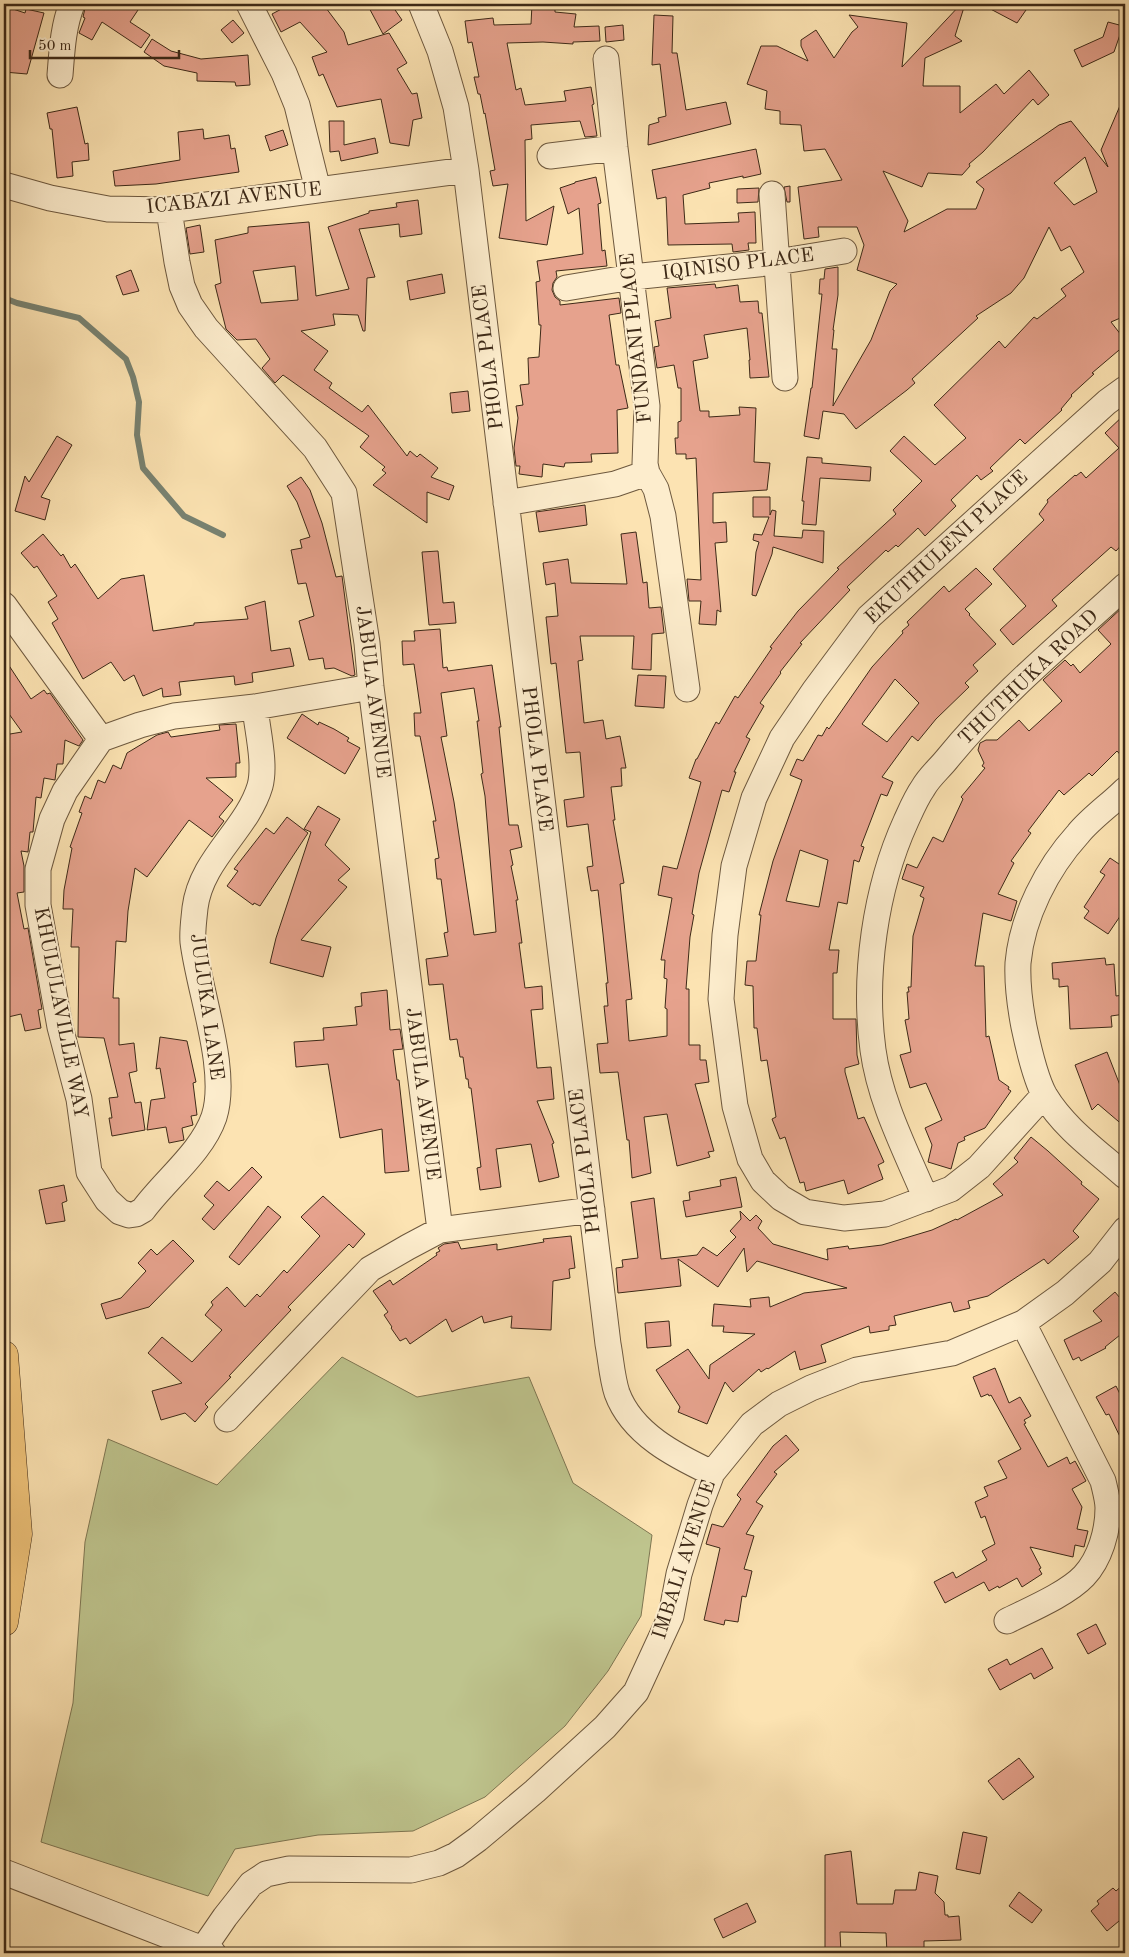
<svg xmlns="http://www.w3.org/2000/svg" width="1129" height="1957" viewBox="0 0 1129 1957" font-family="'Old Standard TT',serif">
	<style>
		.green { fill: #bec48d; stroke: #7e7652 }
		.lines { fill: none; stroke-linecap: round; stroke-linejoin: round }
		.stream { stroke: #788271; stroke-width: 6 }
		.building { fill: #e6a28d; stroke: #3d2917; fill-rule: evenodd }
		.minor-casing { stroke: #6d583e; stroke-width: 27 }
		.major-casing { stroke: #3d2917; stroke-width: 29 }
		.minor { stroke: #fdedcd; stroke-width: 25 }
		.major { stroke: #eec279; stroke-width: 28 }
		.labels { text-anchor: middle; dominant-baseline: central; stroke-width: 4; stroke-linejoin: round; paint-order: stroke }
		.street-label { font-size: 20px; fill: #3d2917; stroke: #fdedcd }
	</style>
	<rect width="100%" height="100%" fill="#fce3b2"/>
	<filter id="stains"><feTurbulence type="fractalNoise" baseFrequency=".004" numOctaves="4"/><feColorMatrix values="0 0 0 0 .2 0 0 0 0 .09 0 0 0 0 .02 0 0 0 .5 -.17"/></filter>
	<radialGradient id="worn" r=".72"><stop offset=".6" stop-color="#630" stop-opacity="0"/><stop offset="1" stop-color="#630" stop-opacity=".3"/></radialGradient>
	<path class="green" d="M342 1357 417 1397 529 1377 573 1483 652 1535 641 1616 608 1671 565 1726 485 1797 413 1831 318 1835 235 1849 208 1896 41 1842 73 1703 85 1542 108 1439 217 1485Z"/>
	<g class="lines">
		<path class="stream" d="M4 298 17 303 79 318 126 359 133 377 139 402 137 435 143 468 184 516 223 535"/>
	</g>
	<path class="building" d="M86 4H142L130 22 150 35 141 48 102 22 92 40 79 33 85 18 83 17Z
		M291 4H323L344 32 348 45 389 33 407 63 397 69 412 94 417 93 422 118 413 120 409 146 390 143 381 99 337 107 323 74 319 76 312 57 327 52 300 22 281 32 272 14Z
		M367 4H391L402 20 383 34Z
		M532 4 555 6V12L576 14 574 27 599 26 600 41 573 42V44L543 42 507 43 516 90 521 88 525 105 566 101 564 91 591 87 594 104 592 105 597 136 585 137 580 121 531 125 532 139 525 140 526 221 554 206 547 245 499 238 508 184 493 186 490 171 495 170 485 113 484 114 480 94H478L474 77H479L472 42 468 43 465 21 493 18 494 25 531 24Z
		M961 4H965L955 36 962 41 925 58 923 86H960V113L996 84 1004 94 1029 70 1049 95 1038 105 1033 99 983 152 969 164 970 166 962 175 928 173 922 187 883 171 908 221 904 232 947 209H976L984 189 976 182 1059 125 1071 121 1108 167 1101 150 1125 94V316L1111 322 1125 340V345L1092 373 1094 374 1071 395 1072 396 1061 409 1062 410 1025 444 1020 439 990 468 993 471 981 480 977 475 951 500 956 506 925 536 918 528 898 547 896 545 888 552 886 550 847 587 850 590 800 643 802 644 780 672 781 673 760 703 764 706 746 737 750 739 734 772H736L729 792 722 790 699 873 692 914 694 915 690 937 686 989H689V1045H700V1060H706L709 1082 695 1084 714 1151 708 1152 710 1157 677 1166 667 1114 644 1117 651 1173 632 1178 629 1140H627L618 1072 600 1073 597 1044 608 1043 604 1006H608L606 983H608L603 934 598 890 591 891 587 867 593 866 588 824 567 827 564 800 584 797 580 752 566 753 556 663 551 664 546 617 558 616 555 583 546 585 543 563 568 559 571 583 627 584 621 534 636 532 643 583 647 582 649 608 661 607 664 633 652 634 651 670 632 669 634 636H580L583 660 578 661 584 723 603 720 606 739 620 736 626 768H621L622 786 611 787 615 820H613L624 883 620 884 632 999 626 1000 629 1041 667 1036V1009L665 1008 667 979 664 978 665 960H661L672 898 658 895 663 866 677 869 701 782 689 778 696 759H697L716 722 719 724 735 696 738 698 772 648 770 647 798 611 839 569 837 568 896 514 893 510 922 481 890 451 904 436 935 465 966 438 934 405 999 341 1005 348 1034 317 1037 319 1066 296 1061 289 1084 272 1070 246 1061 251 1049 227 1024 278 1011 293 976 316 978 318 912 379 915 383 907 390 856 429 844 414 823 411 819 439 804 436 811 388H812L822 294H819L820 279H824L825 269 838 267V295L833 330H834L832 349H837L833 406 871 340 890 291 897 284 857 270 864 245 857 227H818L819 237 804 239 798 187 842 180 825 149 804 151 801 125 780 124V111L765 109 767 91 747 84 761 46H777L808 61 801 46V40L816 30 834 58 852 32 858 27 849 15 907 23 902 67ZM1085 157 1097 192 1074 205 1054 183Z
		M981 4H1022L1020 6 1026 10 1017 23Z
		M10 8 25 13 26 9 44 13 27 74 4 72V25Z
		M654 15 673 16 672 53H677L686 110 726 102 731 124 648 145 649 125 659 122 658 118 666 116 660 64 652 65Z
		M233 20 244 33 232 43 221 30Z
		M1108 22 1123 26 1114 52 1082 67 1074 50 1103 37Z
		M623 25 624 40 606 42 605 27Z
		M152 39 171 51 201 59 248 55 250 85 236 86 235 82 197 81V73L164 66 144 52Z
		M77 107 85 144 88 143 89 160 72 162 73 176 57 178 52 129H50L47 113Z
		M329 121H344V145L375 138 378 153 341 161 339 151 330 152Z
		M203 129 204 139 229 135 231 149 235 148 239 172 156 184 115 186 113 171 180 160 178 132Z
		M283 130 288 145 270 151 265 136Z
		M756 149 761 174 743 178V176L709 183 710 188 683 195 685 224 739 222 738 213 755 212 756 243H748L749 250 733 252 732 244 668 245 666 197 657 199 652 170Z
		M596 177 601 203 598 204 602 251 605 250 607 266 556 271 557 277 553 283 552 290 555 297 560 301V305L619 298 621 313 609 315 616 365H619L628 408 617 410 618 453 591 454 592 462 565 463 564 467 543 464 542 477 519 474 520 466H516L514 448 518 418 516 406 523 405 520 385 529 384 528 358 539 357 541 325H539L536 282 540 281 537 261 583 254 579 208 568 214 560 188 575 183V182Z
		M790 186V202H787L784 187Z
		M759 188 758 202 737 203V189Z
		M418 200 422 234 400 237 399 224 359 229 375 277 367 278 365 331H363L358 315 333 314 335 325 301 331 328 351 314 370 332 383 329 388 362 412 368 405 407 456 410 451 417 457 420 454 438 468 431 477 454 486 449 500 427 492V523L373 485 386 473 382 470 385 467 360 447 369 436 283 375 275 383 262 368 270 359 256 339 237 340 226 329 215 285 221 283 215 240 248 233V227L309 222 316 296 349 289 328 227 369 213V211L397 207 396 203ZM295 266 298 300 261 303 253 271Z
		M200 225 204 252 190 254 186 228Z
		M131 270 139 291 123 295 116 276Z
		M442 274 445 293 410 300 407 281Z
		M715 284 716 288 738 285 740 302 758 301 759 313H762L769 377 750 378 749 360H750L747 328 704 335 708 358 693 361 700 411H709V417L740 415 739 407 756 408 754 462 770 463 767 490 713 493V523L726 522 727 542 715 543 721 612 717 610 716 625 699 624 701 601H689L687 579 701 580 696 458 686 459V454H676L675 438H678V422L681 421V388H678L674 365 657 368 654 347 659 346 655 321 671 318 667 288Z
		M468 391 470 411 452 413 450 393Z
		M1125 414V541L1116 551 1111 547 1052 600 1057 606 1013 645 1000 630 1026 606 993 569 1044 520 1039 514 1048 502 1047 500 1075 475 1076 476 1081 472 1086 478 1119 448 1105 433Z
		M57 436 72 445 41 497 50 500 45 520 15 511 25 476 29 482Z
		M807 457 822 458V463L871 467 870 481 820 478 816 525 802 524 804 501H802Z
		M301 477 310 490 322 523 336 577 342 576 355 675 352 676 334 668 325 669 323 658 309 660 299 621 314 616 306 583 298 584 291 550 302 548 300 540 310 537 297 502 287 486Z
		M753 497H770V515L772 510 776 511 774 536 802 538 803 530 824 531 823 563 773 547 772 554 756 596 752 595 756 552 759 542 753 540 754 534 762 535 769 517H753Z
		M585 505 587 525 539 532 536 512Z
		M43 534 61 556 63 554 71 568 75 564 98 599 121 579 144 575 153 631 194 625V623L248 619 245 607 265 601 271 651 290 648 294 666 252 673 253 682 235 685 234 676 179 682 181 695 163 697 162 688 143 696 134 675 124 681 111 662 83 679 52 623 58 619 48 602 57 596 37 566 34 568 21 553Z
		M438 551 443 603 454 602 456 623 429 625 422 552Z
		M976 568 992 584 965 609 970 614 969 615 996 644 973 665 978 671 965 683 969 687 936 719 918 741 912 736 882 777 893 782 887 796 881 794 861 846 864 847 859 862 854 860 847 904 838 902 829 950H839L837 973H833V1019H856L857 1055 859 1064 845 1068V1072L858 1119 864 1117 884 1162 878 1165 883 1179 848 1194 844 1180 806 1191 804 1182 800 1183 785 1137 780 1139 772 1119 776 1117 767 1060 761 1061 757 1028H754L753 986 745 985 747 961H756L761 915H759L773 861 802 780 790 775 797 759 803 761 818 735 822 736 827 727 829 729 872 667 903 633 902 631 909 625 907 622 944 586 949 592ZM895 679 919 703 887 742 862 724ZM800 850 828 860 819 907 786 901Z
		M1125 605V760L1117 751 1092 776 1089 773 1064 795 1059 790 1028 831 1031 833 1011 861 1014 863 998 894 1017 901 1011 921 983 913 975 966H984L986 1037 989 1036 999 1080 1009 1087 1008 1089 1011 1091 985 1128 964 1137 965 1140 958 1143 951 1169 928 1162 932 1145 925 1128 942 1120 926 1083 910 1088 900 1055 911 1052 905 1020 909 1019 907 992H909L908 987H911L913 936 924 898 920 896 924 887 902 879 907 864 917 868 933 837 943 842 963 799 961 797 985 768 982 766 984 763 978 750 980 743 986 740H997L1019 720 1029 731 1062 701 1043 680 1065 660 1071 666 1073 664 1080 673 1111 644 1098 630Z
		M440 629 443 668 447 667 448 671 492 665 501 727H499L509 825H518L522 847 510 850 513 865 511 866 518 900H516L522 943H519L525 988 542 986 543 1009 531 1010 537 1068 551 1067 554 1099 537 1101 554 1143 552 1144 559 1177 539 1182 531 1144 496 1149 501 1187 480 1190 477 1168 481 1167 471 1088H469L468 1079H466L463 1057H460L457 1039 450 1040 443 984 429 985 426 959 448 956 444 933 448 932 441 879H437L435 859 439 858 433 821H436L420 736H415L414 713H421L414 664 403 665 402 641H415L414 631ZM474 688 479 721H477L483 773 481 774 485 796 496 932 474 935 454 802 441 737 447 736 441 693Z
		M4 658 31 699 44 690 47 694 50 693 83 740 79 746 65 740 63 764H57L55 780 44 778 41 798 36 797 33 832H30L28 852 21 851 24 866V892L17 893 24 929 28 928 42 1009 38 1010 41 1028 25 1031 21 1014 4 1018V735L22 732 4 707Z
		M638 675 666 676 664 708 635 706Z
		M302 714 318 725 319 722 334 729 349 738 347 741 360 748 345 774 287 738Z
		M236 724 240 763H236V777L206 778 233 800 219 817 224 821 212 837 189 820 147 877 135 868 128 911 126 942 116 941 113 998H119V1045L134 1043 137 1071 129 1073 135 1103 141 1102 145 1130 112 1136 109 1118H112L109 1098 118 1097 104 1038 78 1037 79 947H71L73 909H63L64 890 72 848 70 847 82 813 79 812 85 796 91 799 98 780 105 783 113 765 121 769 127 753 157 735 168 732 171 737 220 730 219 725Z
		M318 806 340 819 325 845 350 869 338 880 347 887 301 940 331 947 323 977 270 963 276 938 311 832 304 829Z
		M287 817 308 833 260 906 254 903 253 905 227 886 238 871 234 869 266 828 274 834Z
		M1110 858 1125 868V909L1108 934 1084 918 1089 911 1084 907 1105 875 1100 872Z
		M1105 958 1106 965 1114 964 1116 996 1123 995 1125 1014 1111 1016 1112 1027 1070 1029 1068 986 1059 987V979H1053L1052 963Z
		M387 990 390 1030 400 1029 403 1049 393 1050 397 1080H399L409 1171 385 1173 382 1129 340 1138 328 1064 296 1067 294 1042 324 1040 323 1028 357 1025 355 1007 362 1006 361 993Z
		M160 1037 187 1041 196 1082 193 1083 197 1115 191 1116 193 1125 182 1128 184 1140 169 1143 166 1127 147 1130 151 1100 165 1098 160 1068 156 1069Z
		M1107 1052 1125 1098V1127L1098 1104 1092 1110 1075 1065Z
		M1031 1137 1048 1151 1082 1182 1081 1184 1099 1199 1073 1231 1079 1237 1048 1264 1044 1259 988 1296 968 1301 970 1308 954 1312 951 1302 894 1316 896 1325 889 1326V1330L870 1333 869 1326 821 1345 826 1362 800 1370 795 1351 768 1369 767 1368 761 1372 759 1369 733 1392 725 1382 707 1424 678 1412 680 1407 656 1370 688 1349 709 1379 710 1365 755 1334 723 1332 724 1326H712L714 1304 751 1307 750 1299 769 1297 770 1307 804 1293 847 1288 757 1261 747 1272 744 1248 718 1287 678 1259 681 1286 618 1293 616 1268 623 1267 622 1260 638 1258 631 1202 654 1198 661 1259 697 1255 703 1247 717 1256 736 1237 730 1231 741 1219 740 1211 750 1221 756 1215 762 1221 758 1228 773 1244 828 1260 827 1249 848 1246 849 1249 882 1245 932 1230 956 1219 957 1220 1003 1195 993 1184 1018 1162 1014 1158Z
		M252 1167 262 1177 214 1230 202 1219 214 1205 204 1196 217 1181 229 1191Z
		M736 1177 742 1207 686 1217 683 1201 690 1200 689 1192 721 1186 720 1180Z
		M64 1185 67 1201 62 1203 65 1221 46 1224 39 1190Z
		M323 1196 365 1234 353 1248 349 1244 288 1307 291 1310 229 1376 231 1377 205 1404 208 1407 195 1422 185 1413 161 1420 152 1391 182 1383 148 1353 162 1337 192 1362 222 1330 205 1315 213 1305 211 1302 227 1287 245 1307 257 1294 260 1297 284 1270 287 1273 320 1236 301 1217Z
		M268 1206 281 1217 239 1265 229 1257Z
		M571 1236 575 1268 569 1269 570 1278 553 1281 551 1330 511 1328 512 1316 484 1323 482 1316 452 1332 446 1319 410 1344 406 1338 400 1341 391 1328 392 1327 384 1315 388 1312 373 1291 390 1280 393 1285 437 1255 436 1253 440 1251 438 1248 444 1244 458 1242 461 1249 497 1244V1250L544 1242 543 1239Z
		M173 1240 194 1261 149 1307 106 1319 101 1304 121 1298 146 1271 138 1263 151 1249 157 1255Z
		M1115 1292 1125 1304V1331L1105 1347 1106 1348 1081 1361 1079 1357 1073 1360 1064 1340 1102 1321 1093 1311Z
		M669 1321 671 1346 647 1348 645 1323Z
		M995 1368 1009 1403 1020 1397 1031 1416 1024 1420 1026 1423 1024 1424 1048 1467 1067 1457 1070 1464 1075 1461 1086 1481 1072 1489 1082 1507 1077 1529 1088 1531 1084 1547 1075 1545 1073 1557 1030 1547 1041 1568 1039 1569 1042 1574 1022 1587 1017 1578 999 1588 998 1586 989 1591 984 1582 945 1603 934 1582 953 1572 956 1578 987 1560 982 1551 995 1544 985 1516 981 1518 975 1502 988 1496 984 1487 1007 1478 998 1461 1021 1449 991 1395 989 1396 988 1394 981 1397 973 1377Z
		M1116 1386 1125 1404V1447L1109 1414 1106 1415 1096 1397Z
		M786 1435 799 1450 774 1472 777 1474 756 1502 763 1506 746 1534 754 1536 744 1569 752 1571 746 1597 742 1596 738 1622 725 1620 724 1625 704 1620 720 1548 706 1544 712 1524 723 1527 741 1499 737 1495 773 1446Z
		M1096 1624 1106 1644 1088 1654 1077 1634Z
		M1042 1648 1053 1668 1034 1679 1031 1673 1000 1690 988 1669 1007 1659 1010 1665Z
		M1019 1758 1034 1777 1003 1800 988 1781Z
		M963 1832 987 1837 980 1874 956 1869Z
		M851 1851 857 1904H893L895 1890H916L919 1872 938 1876 935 1893 944 1902 945 1915H948V1917L959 1916 961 1940 924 1941V1953H887L886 1933 840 1932 841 1953H825V1855Z
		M1125 1883V1916L1107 1931 1091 1911 1099 1904 1097 1901 1113 1888 1116 1891Z
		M1019 1892 1042 1910 1032 1923 1009 1906Z
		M747 1903 756 1922 723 1938 714 1919Z"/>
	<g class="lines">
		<g class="minor-casing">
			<path id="minor" d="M249 4 284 73 297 105 318 190
				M421 4 440 51 456 107 466 170 608 1344C611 1360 612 1378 617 1393 632 1434 676 1456 712 1473
				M606 59 615 148 647 406 645 464 647 473 656 489 663 516 687 689
				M60 75C62 50 63 27 72 4
				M550 156 615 148
				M4 185 50 198 108 209 169 210 466 170
				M772 194 785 378
				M169 210 177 262 182 286 190 305 206 328 315 448 344 493 367 643 371 687 440 1230
				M566 288 632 277 777 262 844 251
				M506 503 615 484 647 473
				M4 605 101 739
				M255 707C257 729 266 764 260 786 247 830 201 859 195 908 194 919 192 931 193 942 199 991 229 1071 214 1117 202 1152 165 1180 143 1210L136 1214 129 1215 120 1212 107 1200 89 1172 79 1099 60 1027 38 905V869L52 819 65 791 101 739 140 725 174 716 255 707 371 687
				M1125 790C1110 805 1091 818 1078 834 1047 868 1022 917 1018 963 1017 985 1020 1006 1024 1027 1028 1046 1036 1080 1045 1096 1064 1128 1097 1151 1125 1176
				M1044 1095 979 1167 951 1189 885 1214 844 1218 805 1212 781 1198 763 1181 750 1159 735 1106 721 999 725 935 734 866 754 798 782 738 814 691 869 617 1107 402 1125 389
				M926 1199C906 1151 880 1102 873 1050 863 976 875 889 906 821 911 810 916 798 923 788 929 777 939 769 947 759 999 695 1064 642 1125 586
				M227 1419 370 1269 408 1247 440 1230 592 1210
				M1007 1621C1029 1610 1067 1594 1084 1576 1100 1559 1108 1531 1108 1508 1108 1500 1105 1490 1103 1481L1023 1323
				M4 1872 213 1953
				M203 1949 225 1917 251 1884 266 1874 289 1869 411 1870 439 1863 456 1855 478 1839 535 1791 605 1727 636 1692 671 1616 679 1574 700 1505 712 1473 752 1424 779 1404 811 1388 857 1370 952 1353 1023 1323 1065 1293 1100 1262 1125 1230"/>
		</g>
		<g class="major-casing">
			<path id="major" d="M4 1355 18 1534 4 1622"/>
		</g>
		<use href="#minor" class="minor"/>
		<use href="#major" class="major"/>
	</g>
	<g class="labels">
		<g class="street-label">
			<text transform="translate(234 199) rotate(-6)">ICABAZI AVENUE</text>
			<text transform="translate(738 265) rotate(-7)">IQINISO PLACE</text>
			<text transform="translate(637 338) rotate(-96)">FUNDANI PLACE</text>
			<text transform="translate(489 357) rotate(-97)">PHOLA PLACE</text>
			<text transform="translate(947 548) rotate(-43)">EKUTHULENI PLACE</text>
			<text transform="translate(1029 678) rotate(-44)">THUTHUKA ROAD</text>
			<text transform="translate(372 692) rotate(83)">JABULA AVENUE</text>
			<text transform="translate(536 759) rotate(83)">PHOLA PLACE</text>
			<text transform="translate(206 1007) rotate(82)">JULUKA LANE</text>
			<text transform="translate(60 1013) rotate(79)">KHULULAVILLE WAY</text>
			<text transform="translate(422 1094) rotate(83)">JABULA AVENUE</text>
			<text transform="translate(586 1161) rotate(-97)">PHOLA PLACE</text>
			<text transform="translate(685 1560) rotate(-72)">IMBALI AVENUE</text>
		</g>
	</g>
	<rect width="1129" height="1957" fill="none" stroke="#fce3b2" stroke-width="20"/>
	<rect x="5" y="5" width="1119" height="1947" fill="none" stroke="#3d2917" stroke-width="2.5"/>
	<rect x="10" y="10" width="1109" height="1937" fill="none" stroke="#3d2917"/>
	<path d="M30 50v8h149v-8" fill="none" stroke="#3d2917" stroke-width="2.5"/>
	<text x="38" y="50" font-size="15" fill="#3d2917" stroke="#fdedcd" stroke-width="4" paint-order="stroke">50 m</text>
	<rect width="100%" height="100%" filter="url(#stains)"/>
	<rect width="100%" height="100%" fill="url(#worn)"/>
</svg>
